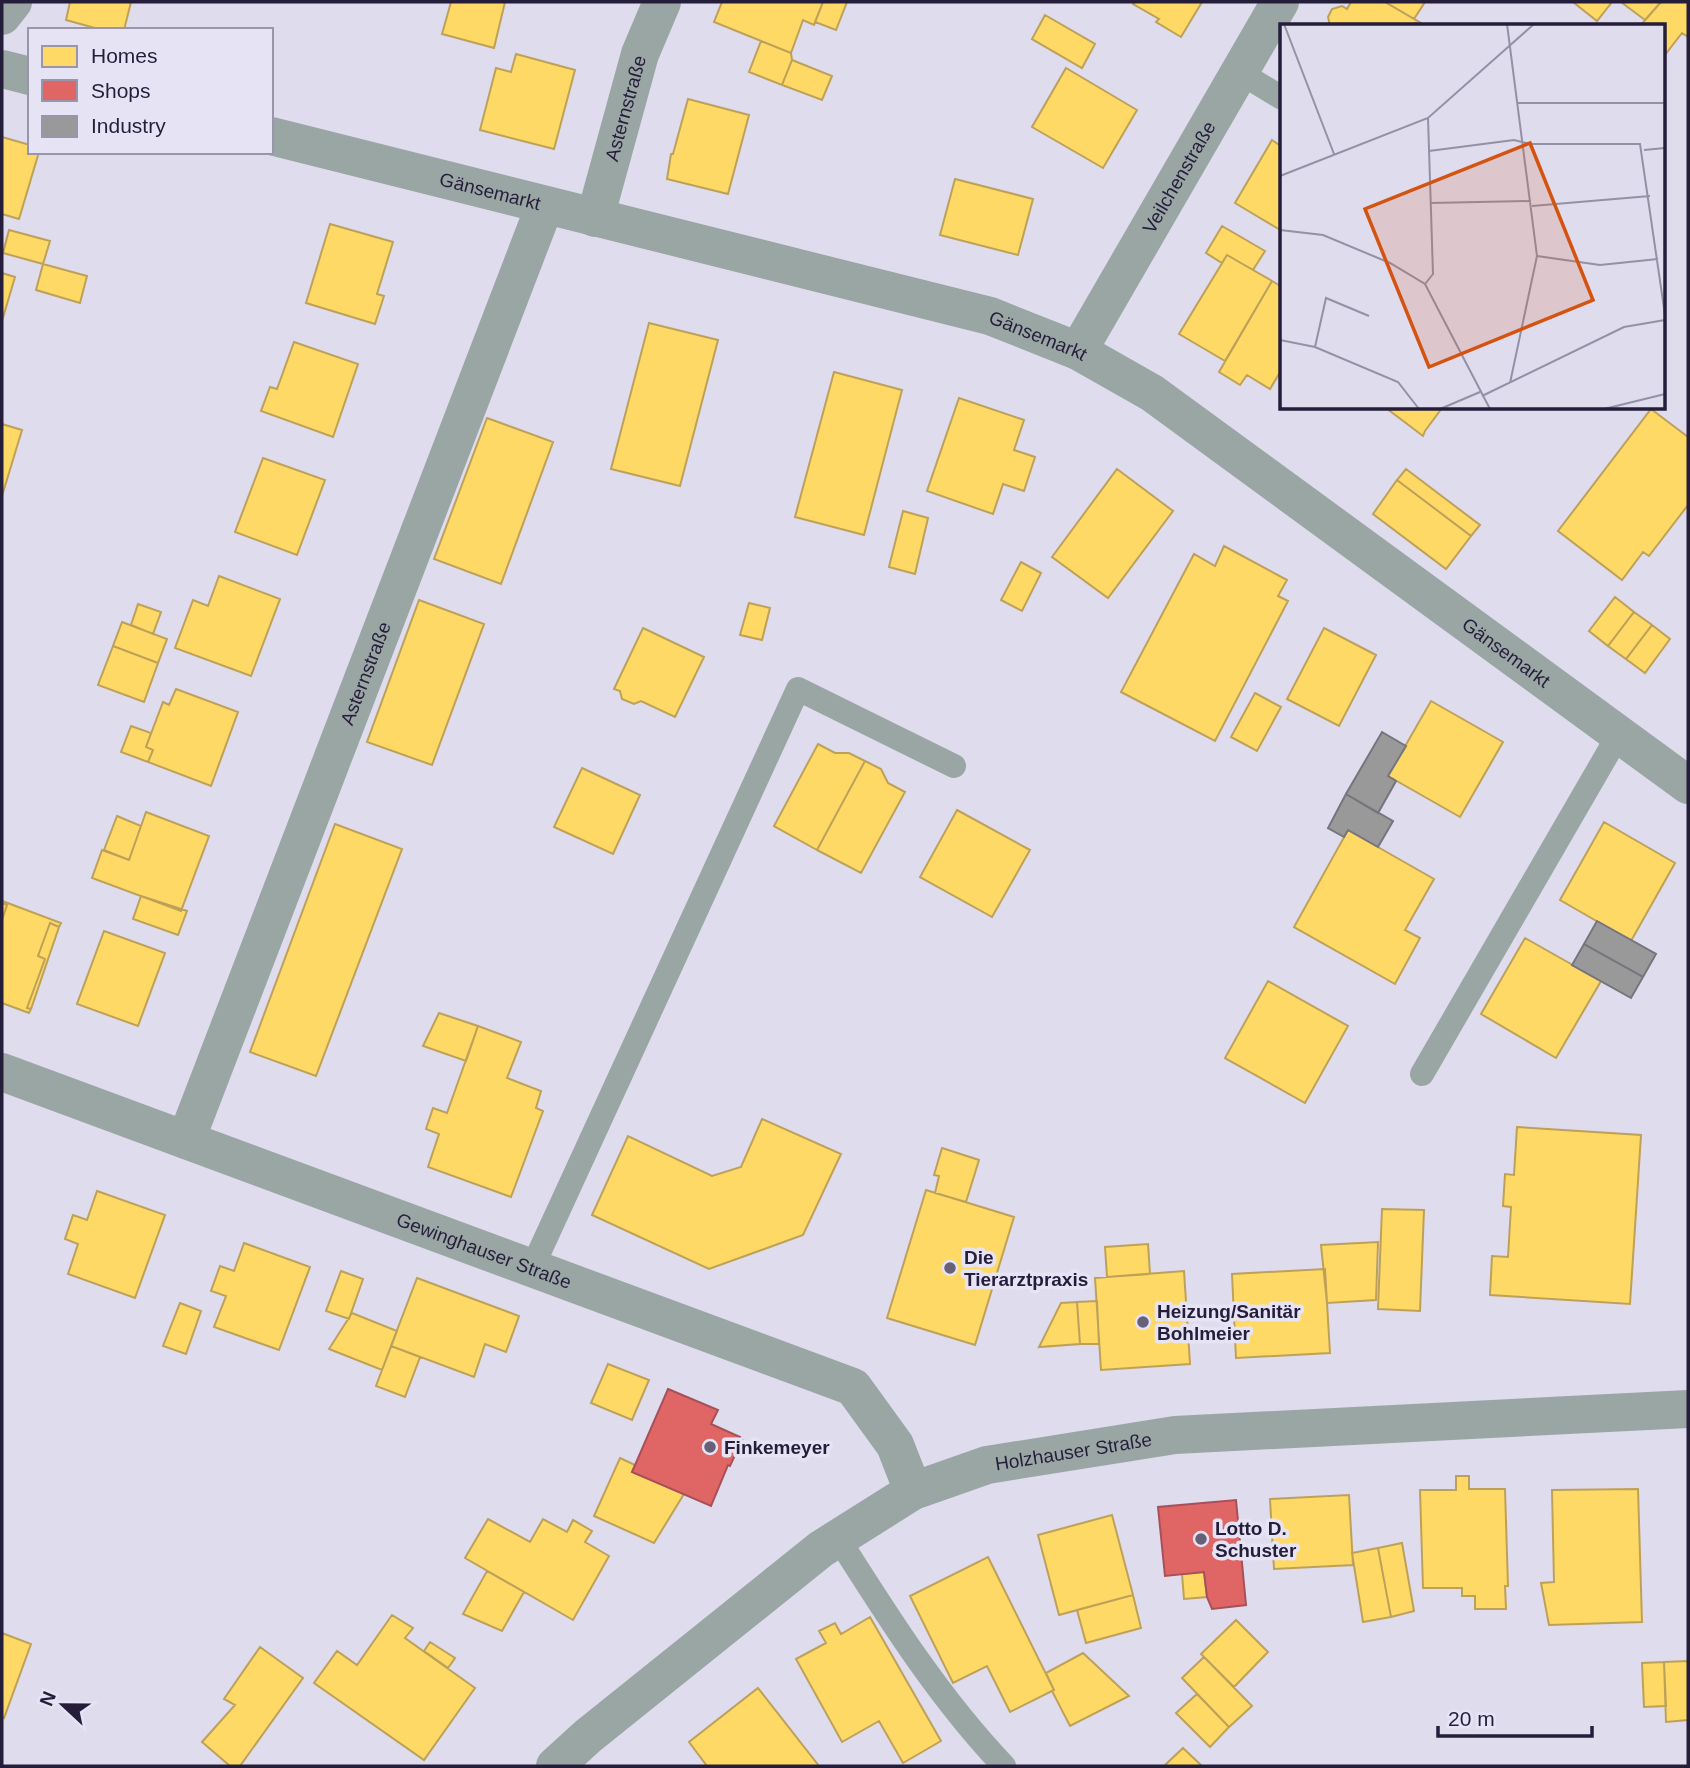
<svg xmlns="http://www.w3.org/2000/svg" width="1690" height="1768" viewBox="0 0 1690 1768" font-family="Helvetica,sans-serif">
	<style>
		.homes { fill: #ffd966; stroke: #bea159; stroke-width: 2 }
		.shops { fill: #e06666; stroke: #a85059; stroke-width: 2 }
		.industry { fill: #999; stroke: #76747d; stroke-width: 2 }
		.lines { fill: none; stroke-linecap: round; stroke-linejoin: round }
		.service { stroke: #9aa6a4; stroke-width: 24 }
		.minor { stroke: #9aa6a4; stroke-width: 38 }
		.tertiary { stroke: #9aa6a4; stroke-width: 38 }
		.poi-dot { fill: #666079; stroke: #e6e4f4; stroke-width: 2.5 }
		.labels { text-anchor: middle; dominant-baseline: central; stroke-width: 7; stroke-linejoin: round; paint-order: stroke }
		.street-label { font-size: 19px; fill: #251e3b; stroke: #e6e4f4 }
		.poi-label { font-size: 19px; font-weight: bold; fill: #251e3b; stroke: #e6e4f4; text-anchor: start }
		.inset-road { fill: none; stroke: #9490a6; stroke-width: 2 }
		.view { fill: #d45311; fill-opacity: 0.15; stroke: #d45311; stroke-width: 3.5 }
		.inset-edge { fill: none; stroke: #251e3b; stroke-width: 3.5 }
	</style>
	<rect width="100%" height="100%" fill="#dedced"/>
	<path class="homes" d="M70 2H131L124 30H102L66 20Z
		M451 2H505L494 48 442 34Z
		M722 2H823L814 25 803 20 791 53 714 22Z
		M823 2H847L836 30 815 22Z
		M1135 2H1202L1181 37 1156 22 1159 19 1133 4Z
		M1351 2H1385L1421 23 1419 25 1415 23 1414 26H1330L1328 17 1332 9 1342 6 1347 9Z
		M1385 2H1425L1414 19Z
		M1573 2H1612L1597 21Z
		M1621 2H1661L1645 20Z
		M1661 2H1688V37L1682 33 1664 56V26H1640Z
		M1045 15 1095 44 1082 68 1032 39Z
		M761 41 791 53 792 60 782 85 749 72Z
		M516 54 575 70 554 149 480 130 496 68 511 72Z
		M792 60 832 76 822 100 782 85Z
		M1066 68 1137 110 1103 168 1032 127Z
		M688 99 749 115 728 194 667 179 671 154H673Z
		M2 137 30 145V152H39L19 219 2 214Z
		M1272 140 1282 147V231L1235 203Z
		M955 179 1033 199 1018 255 940 235Z
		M330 224 393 242 377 294 384 296 375 324 306 303Z
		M1222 226 1265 251 1253 270 1227 255 1222 263 1206 253Z
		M9 230 50 241 43 264 3 253Z
		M1227 255 1272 281 1225 361 1179 334Z
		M43 264 87 276 80 303 36 290Z
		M2 273 15 277 2 321Z
		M1272 281 1282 287V369L1270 389 1247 375 1240 385 1219 372Z
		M649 323 718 340 680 486 611 469Z
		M294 342 358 364 333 437 261 411 270 387 277 389Z
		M834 372 902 390 864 535 795 517Z
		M959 398 1024 420 1014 450 1035 457 1024 491 1003 484 993 514 927 491Z
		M1386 408H1442L1425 431 1423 436Z
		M1651 409 1688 437V505L1649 556 1643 552 1622 580 1558 531Z
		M487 418 553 442 501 584 434 559Z
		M2 424 22 430 2 496Z
		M263 458 325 480 297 555 235 532Z
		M1117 469 1173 511 1108 598 1052 557Z
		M1406 469 1480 525 1471 536 1397 480Z
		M1397 480 1471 536 1446 569 1373 514Z
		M903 511 928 518 915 574 889 567Z
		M1224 546 1287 580 1278 596 1288 601 1215 741 1121 692 1194 554 1215 566Z
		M1021 562 1041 573 1022 611 1001 600Z
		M219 576 280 599 251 676 175 648 193 600 208 606Z
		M1615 597 1634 612 1608 646 1589 631Z
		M419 600 484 624 432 765 367 742Z
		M749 603 770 608 762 640 740 635Z
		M138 604 161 612 153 634 131 625Z
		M1634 612 1652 625 1626 659 1608 646Z
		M122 622 167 639 158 663 113 646Z
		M1652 625 1670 639 1645 673 1626 659Z
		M643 628 704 657 675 717 641 701 634 704 622 699 620 691 614 689Z
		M1324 628 1376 655 1339 726 1287 699Z
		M113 646 158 663 144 702 98 685Z
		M176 689 238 712 211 786 148 762 153 750 146 747 163 702 169 705Z
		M1255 693 1281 707 1257 751 1231 737Z
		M1431 701 1503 742 1460 817 1388 776Z
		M131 726 151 733 146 747 153 750 148 762 121 752Z
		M818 744 835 753H849L865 761 817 850 774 826Z
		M865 761 881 769 888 783 905 792 861 873 817 850Z
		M582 768 640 795 613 854 554 827Z
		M957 810 1030 850 992 917 920 877Z
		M146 812 209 836 181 911 92 878 102 850 129 860Z
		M117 816 141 826 129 860 104 850Z
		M1604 822 1675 863 1631 941 1560 900Z
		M335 824 402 849 316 1076 250 1052Z
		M1348 830 1434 879 1405 930 1420 938 1395 984 1294 927Z
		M141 896 187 911 178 935 133 919Z
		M5 902 61 923 59 927 50 923 38 956 45 959 27 1008 31 1009 29 1013 2 1003V920L7 905Z
		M2 903 7 905 2 920Z
		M50 923 59 927 31 1009 27 1008 45 959 38 956Z
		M104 931 165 953 138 1026 77 1004Z
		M1525 938 1601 981 1556 1058 1481 1014Z
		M1268 981 1348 1026 1305 1103 1225 1058Z
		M439 1013 478 1026 466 1061 423 1046Z
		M478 1026 521 1042 507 1078 541 1091 536 1108 543 1111 511 1197 428 1167 439 1134 426 1129 433 1108 447 1113Z
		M762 1119 841 1154 803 1235 709 1269 592 1215 628 1136 712 1176 741 1167Z
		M1517 1127 1641 1135 1630 1304 1490 1295 1492 1256 1508 1257 1511 1207 1503 1206 1505 1174 1514 1175Z
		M942 1148 979 1160 966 1202 935 1193 939 1176 934 1175Z
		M926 1190 1014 1217 975 1345 887 1318Z
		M97 1191 165 1215 135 1298 68 1274 78 1244 65 1239 73 1215 87 1220Z
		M1382 1209 1424 1210 1420 1311 1378 1309Z
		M1378 1242 1376 1300 1327 1303 1321 1245Z
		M244 1243 310 1267 279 1350 214 1327 226 1296 211 1291 220 1266 234 1271Z
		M1148 1244 1150 1274 1107 1277 1105 1247Z
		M1325 1269 1330 1353 1236 1358 1232 1274Z
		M341 1271 363 1279 349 1319 326 1311Z
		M1184 1271 1190 1364 1101 1370 1095 1278Z
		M417 1278 519 1316 506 1352 485 1344 474 1377 391 1346Z
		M1097 1301 1099 1344H1080L1077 1302Z
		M1077 1302 1080 1344 1039 1347 1061 1303Z
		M180 1303 201 1311 186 1354 163 1346Z
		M352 1313 397 1331 382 1370 329 1349Z
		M391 1346 420 1357 405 1397 376 1386Z
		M608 1364 649 1380 632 1420 591 1403Z
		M620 1458 635 1465 632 1472 684 1494 654 1543 594 1516Z
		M1456 1476H1469V1489H1505L1508 1586H1505L1506 1609H1475V1596H1462V1588H1423L1420 1490H1456Z
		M1638 1489 1642 1622 1549 1625 1541 1583 1554 1582 1552 1490Z
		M1349 1495 1353 1565 1274 1569 1270 1499Z
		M1112 1515 1133 1595 1059 1615 1038 1535Z
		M488 1519 530 1542 543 1519 567 1532 573 1520 592 1531 585 1542 609 1556 573 1620 465 1558Z
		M1402 1543 1414 1611 1391 1617 1378 1548Z
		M1378 1548 1391 1617 1363 1622 1352 1553Z
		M988 1557 1054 1690 1010 1712 987 1666 953 1683 910 1596Z
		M487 1571 524 1592 502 1631 463 1614Z
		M1204 1572 1207 1597 1184 1599 1182 1574Z
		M1133 1595 1141 1628 1086 1643 1077 1610Z
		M392 1615 413 1628 405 1638 475 1688 424 1760 314 1683 337 1651 357 1665Z
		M870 1617 941 1741 903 1763 879 1721 842 1742 796 1659 826 1643 819 1631 835 1623 841 1634Z
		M1236 1620 1268 1652 1234 1687 1201 1654Z
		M2 1633 31 1644 4 1718 2 1717Z
		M430 1642 455 1658 448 1668 424 1651Z
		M260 1647 303 1678 240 1766H230L202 1742 235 1705 224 1699Z
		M1083 1653 1129 1696 1070 1726 1052 1691 1054 1690 1046 1673Z
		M1204 1657 1252 1706 1229 1727 1182 1678Z
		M1688 1661V1720L1666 1722 1664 1662Z
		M1664 1662 1666 1706 1644 1707 1642 1663Z
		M758 1688 819 1766H707L689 1742Z
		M1197 1694 1229 1727 1210 1747 1176 1713Z
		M1183 1748 1202 1766H1164Z"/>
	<path class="shops" d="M668 1389 718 1410 711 1424 740 1437 739 1439 742 1440 730 1466 728 1465 711 1506 632 1472Z
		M1236 1500 1246 1605 1212 1609 1207 1597 1204 1572 1165 1576 1158 1507Z"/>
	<path class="industry" d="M1382 732 1406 746 1388 776 1396 781 1378 813 1346 794Z
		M1346 794 1393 821 1378 847 1348 830 1344 837 1328 828Z
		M1597 921 1656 954 1643 977 1584 944Z
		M1584 944 1643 977 1631 998 1572 965Z"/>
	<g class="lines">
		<path class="service" d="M1239 72 1282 98
			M1422 1074 1619 734
			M532 1268 798 689 954 766
			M838 1538C888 1617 939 1698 1004 1766"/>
		<g class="minor">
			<path d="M2 16 13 2"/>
			<path d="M2 69 30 76"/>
			<path id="s1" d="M271 136 990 316 1078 351 1152 393 1688 785"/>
			<path id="s2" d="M595 218 640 54 662 2"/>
			<path id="s3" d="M1078 351 1280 2"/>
			<path id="s4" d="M2 1072 853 1387 895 1445 913 1491"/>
			<path id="s5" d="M186 1140 545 205"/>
		</g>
		<path class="tertiary" id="s6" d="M555 1766 588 1736 821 1549 913 1491 987 1465 1175 1435 1688 1409"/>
	</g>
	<g class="poi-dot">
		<circle cx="950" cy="1268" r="7"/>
		<circle cx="1143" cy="1322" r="7"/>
		<circle cx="710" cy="1447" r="7"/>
		<circle cx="1201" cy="1539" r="7"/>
	</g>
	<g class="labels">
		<g class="street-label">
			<text stroke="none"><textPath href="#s2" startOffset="114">Asternstraße</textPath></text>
			<text stroke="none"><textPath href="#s3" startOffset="201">Veilchenstraße</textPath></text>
			<text stroke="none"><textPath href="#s1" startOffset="226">Gänsemarkt</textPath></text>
			<text stroke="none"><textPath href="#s1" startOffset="793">Gänsemarkt</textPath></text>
			<text stroke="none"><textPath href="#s1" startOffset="1360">Gänsemarkt</textPath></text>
			<text stroke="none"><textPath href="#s5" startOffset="500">Asternstraße</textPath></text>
			<text stroke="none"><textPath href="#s4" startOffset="514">Gewinghauser Straße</textPath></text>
			<text stroke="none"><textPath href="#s6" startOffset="618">Holzhauser Straße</textPath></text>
		</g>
		<g class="poi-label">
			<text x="964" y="1257">Die<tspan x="964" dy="22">Tierarztpraxis</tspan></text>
			<text x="1157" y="1311">Heizung/Sanitär<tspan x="1157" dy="22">Bohlmeier</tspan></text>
			<text x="724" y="1447">Finkemeyer</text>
			<text x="1215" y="1528">Lotto D.<tspan x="1215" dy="22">Schuster</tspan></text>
		</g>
	</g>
	<g transform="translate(1280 24)">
		<rect width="385" height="385" fill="#dedced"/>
		<path class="inset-road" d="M4 0 54 130M227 0 257 232 230 359M238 79H385M364 126 385 124M149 127 234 116 250 120H360L385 291M0 152 148 94 254 0M150 179 251 177M252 182 370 172M0 206 43 211 110 239 145 260 210 385M257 232 320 241 378 235M145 260 153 250 148 94M0 316 35 323 118 358 139 385M35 323 46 274 89 292M202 372 344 303 385 296M160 385 200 368M324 385 385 370"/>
		<path class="view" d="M250 119 313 276 149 343 85 185Z"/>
		<rect width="385" height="385" class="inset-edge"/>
	</g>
	<rect width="1690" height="1768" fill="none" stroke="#251e3b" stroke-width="7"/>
	<rect x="28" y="28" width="245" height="126" fill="#e6e4f4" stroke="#9995aa" stroke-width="2"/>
	<rect x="42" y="46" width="35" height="21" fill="#ffd966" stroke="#9995aa" stroke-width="2"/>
	<text x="91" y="63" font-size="21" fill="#251e3b">Homes</text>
	<rect x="42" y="80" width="35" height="21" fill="#e06666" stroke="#9995aa" stroke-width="2"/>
	<text x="91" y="98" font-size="21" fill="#251e3b">Shops</text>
	<rect x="42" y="116" width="35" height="21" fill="#999999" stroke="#9995aa" stroke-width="2"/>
	<text x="91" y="133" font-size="21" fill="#251e3b">Industry</text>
	<g transform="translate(63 1705) rotate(292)" stroke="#e6e4f4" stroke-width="5" paint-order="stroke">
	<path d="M0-5L12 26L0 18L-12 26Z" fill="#251e3b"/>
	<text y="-10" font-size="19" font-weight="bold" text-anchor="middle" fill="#251e3b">N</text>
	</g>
	<path d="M1438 1726v10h154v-10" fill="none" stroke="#251e3b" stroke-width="3.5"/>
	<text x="1448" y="1726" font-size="21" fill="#251e3b" stroke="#e6e4f4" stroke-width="5" paint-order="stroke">20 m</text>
</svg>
